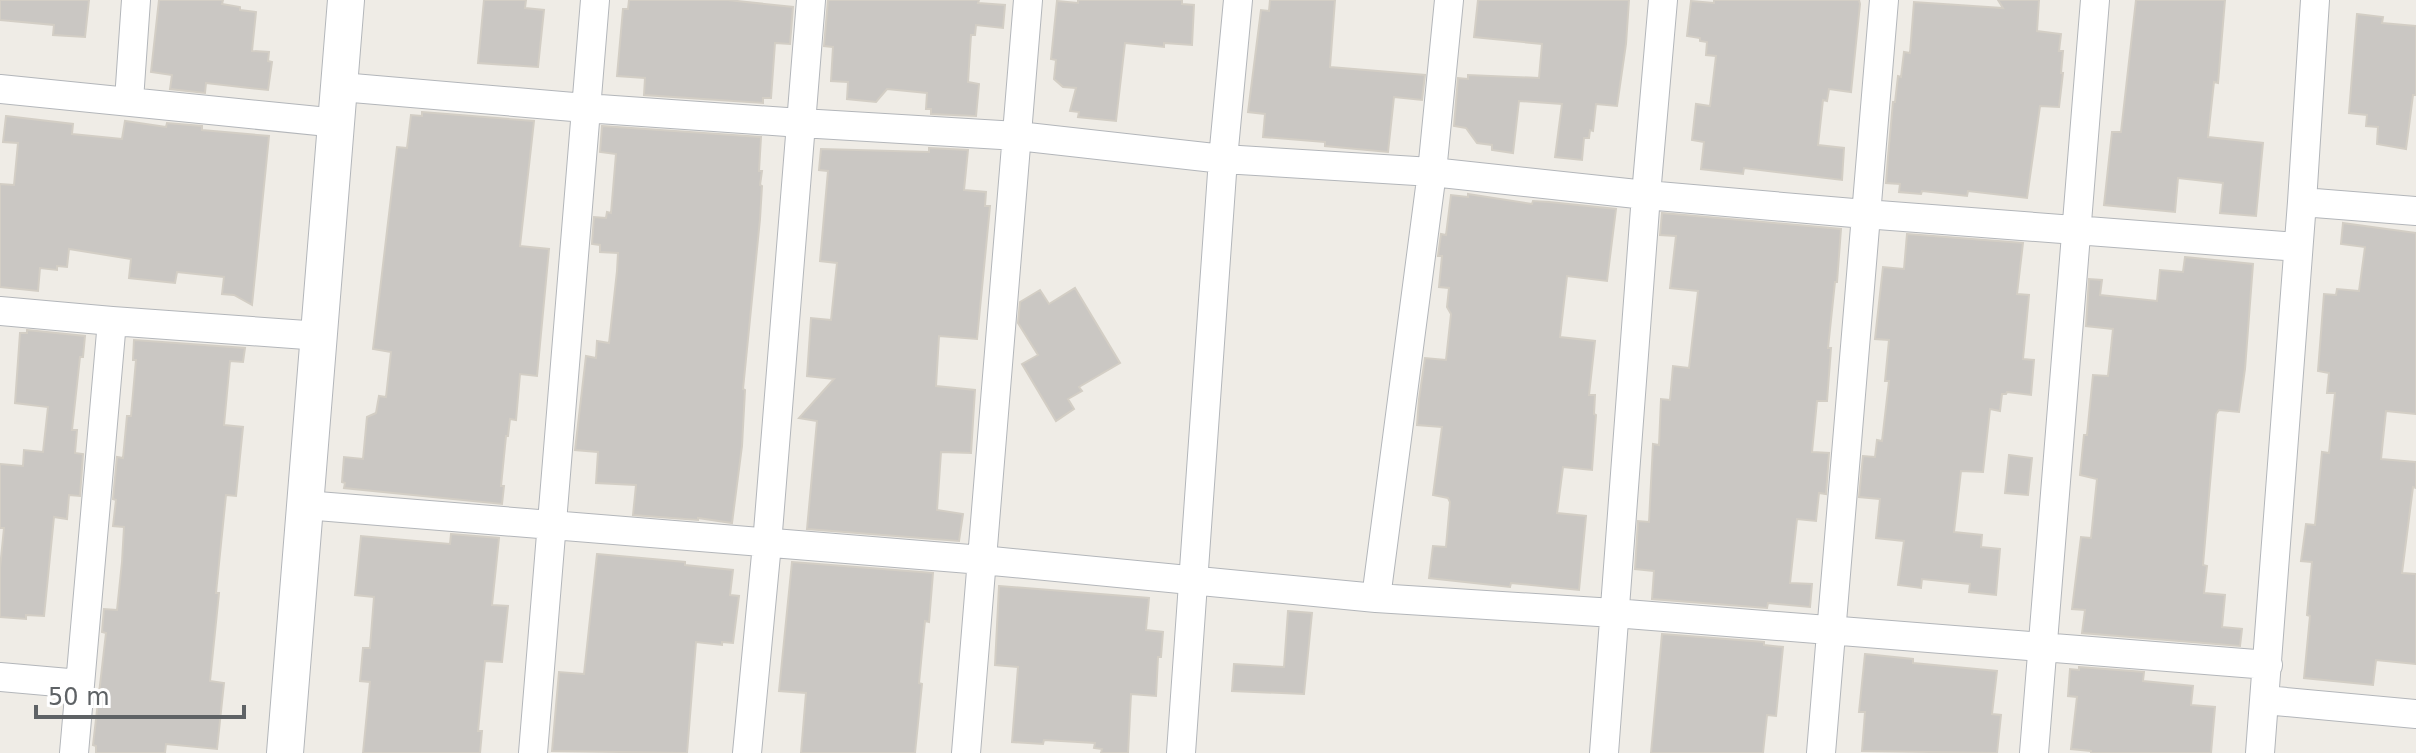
<svg xmlns="http://www.w3.org/2000/svg" width="2416" height="753" viewBox="0 0 2416 753" font-family="'DejaVu Sans',sans-serif">
	<style>
		.building { fill: #cac7c3; stroke: #d3cec5; stroke-width: 2 }
		.lines { fill: none; stroke-linecap: round; stroke-linejoin: round }
		.minor-casing { stroke: #b3b6ba; stroke-width: 30 }
		.tertiary-casing { stroke: #b3b6ba; stroke-width: 38 }
		.minor { stroke: #fff; stroke-width: 28 }
		.tertiary { stroke: #fff; stroke-width: 36 }
	</style>
	<rect width="100%" height="100%" fill="#efece6"/>
	<path class="building" d="M0 0H89L85 37 53 35 54 25 0 20Z
		M159 0H223L222 4 240 7V10L256 12 252 51 269 52 268 61 272 62 268 90 206 83 205 93 170 89 172 75 151 72Z
		M484 0H526L525 8 544 10 538 67 478 63Z
		M629 0H728L793 7 790 44 775 43 771 98H763V103L644 95 645 78 617 76 623 9H628Z
		M828 0H979L978 3 1005 5 1003 28 976 25 975 35H971L968 82 979 84 976 116 931 114V109H926L927 93 887 89 876 102 847 99 848 82 831 81 833 47 824 46Z
		M1078 0H1182V4L1194 5 1192 45 1164 43V47L1125 43 1116 121 1078 117 1079 112 1070 111 1076 88 1063 87 1054 79 1056 60 1051 59 1057 1 1078 3Z
		M1270 0H1335L1330 67 1425 75 1422 100 1394 97 1388 152 1325 146V142L1263 137 1265 114 1248 112 1261 10 1269 11Z
		M1478 0H1629L1626 44 1617 106 1596 104 1593 131 1590 130 1589 138H1584L1582 160 1555 157 1562 104 1519 101 1513 153 1492 150V145L1477 143 1466 128 1454 126 1458 78 1468 79V75L1539 78 1542 44 1474 37Z
		M1714 0H1859L1860 4 1851 92 1829 89 1827 101 1823 100 1818 145 1844 148 1842 180 1744 168 1743 174 1701 169 1704 142 1692 140 1696 104 1710 106 1716 56 1706 55 1707 42 1700 41V38L1687 36 1691 1 1714 3Z
		M1998 0H2039L2037 31 2061 34 2059 51H2063L2061 73H2063L2059 107 2040 106 2027 198 1968 191 1967 196 1922 191 1921 194 1899 192 1900 184 1886 183 1888 157 1893 102H1895L1898 76 1901 77 1904 52 1910 53 1914 2 2003 8Z
		M2136 0H2225L2218 83 2214 82 2208 137 2263 143 2256 216 2220 213 2223 183 2178 178 2175 212 2104 205 2112 132H2121Z
		M2357 14 2383 17 2382 23 2416 26V95H2413L2406 149 2377 144 2378 127 2366 126 2367 115 2349 113Z
		M422 112 534 121 520 246 549 249 537 376 520 374 516 420 510 419 508 436H506L501 486H504L502 504 344 488 345 483 342 482 344 457 363 459 367 417 376 413 379 396 386 397 391 352 373 349 397 147 407 148 411 115 422 116Z
		M6 116 73 124 72 134 122 139 125 121 166 127 167 123 202 126V130L269 136 252 305 234 295 222 294 224 277 177 272 175 283 129 278 131 259 69 249 67 267 57 266V270L40 268 38 291 0 287V184L14 185 18 143 3 142Z
		M602 126 761 137 759 171H762L760 185 762 186 760 219 743 389 745 390 742 446 732 523 698 518V520L633 515 636 485 596 483 598 452 575 450 586 356 596 358 597 341 609 343 617 271 618 253 600 252V245L592 244 594 217 606 218 607 212 611 213 616 154 600 152Z
		M929 148 968 150 964 190 986 192 985 206H990L977 339 939 336 936 386 975 390 971 453 941 452 937 510 963 514 959 541 807 529 817 421 799 418 834 379 807 376 811 318 831 320 837 263 820 261 828 171 819 170 821 149 929 152Z
		M1468 194 1532 204 1533 201 1549 202 1616 209 1607 281 1567 276 1560 337 1595 341 1589 395H1595L1594 414 1596 415 1592 470 1563 467 1557 513 1586 516 1579 590 1511 583 1510 587 1429 578 1433 546 1446 547 1450 502 1448 498 1433 495 1442 427 1417 425 1419 399 1425 358 1446 360 1451 314 1447 307 1449 288 1439 287 1442 256H1438L1441 234 1446 235 1451 195 1468 197Z
		M1662 213 1841 229 1837 282H1835L1828 348H1831L1827 401H1817L1812 452 1829 453 1826 494 1819 493 1816 521 1797 519 1790 583 1812 584 1810 607 1768 603 1767 608 1652 599 1654 571 1635 569 1638 521 1649 522 1653 444 1659 445 1661 399 1670 400 1673 366 1689 368 1698 291 1670 288 1676 236 1660 235Z
		M2343 223 2416 233V414L2386 411 2381 459 2416 462V488L2413 487 2402 573 2416 574V664L2376 660 2373 685 2304 678 2310 616 2307 615 2312 562 2301 561 2306 524 2315 525 2322 452 2329 453 2335 393H2327L2329 373 2318 371 2324 294 2336 295 2337 289 2359 291 2365 247 2341 244Z
		M1907 234 2023 243 2017 294 2029 295 2023 359 2034 360 2031 395 2007 392 2006 394H2002L2000 411 1990 409 1983 472 1961 471 1954 532 1982 535 1981 547 2000 549 1996 595 1969 592 1970 584 1922 579 1921 588 1898 585 1904 541 1876 538 1880 499 1859 497 1863 456 1875 457 1877 440 1882 441 1889 381H1885L1889 340 1875 339 1883 267 1904 269Z
		M2185 257 2253 264 2245 369 2239 412 2219 410 2216 414 2203 565 2207 566 2204 593 2225 595 2222 627 2242 629 2240 646 2082 633 2085 610 2072 609 2081 537 2091 538 2097 479 2080 475 2084 435H2087L2093 375 2108 376 2113 329 2086 326 2089 279 2102 280 2100 295 2157 301 2160 270 2183 272Z
		M1075 288 1120 363 1079 387 1082 391 1068 399 1074 409 1056 421 1022 364 1038 355 1018 323 1020 302 1040 290 1049 304Z
		M27 330 85 336 83 357H80L72 430H77L75 453 83 454 80 496 69 495 67 519 54 517 44 616 26 615V619L0 617V568L4 528H0V464L23 466 24 450 43 452 48 407 15 403 20 333H27Z
		M134 340 245 348 243 362 230 361 224 425 243 427 236 496 226 495 216 593H219L210 681 224 683 217 749 166 744 165 753H96V746L93 745 106 633 102 632 104 609 117 610 122 562 124 527 113 526 116 500 113 499 117 457 123 458 127 416H131L136 360H133Z
		M2009 455 2032 458 2028 495 2005 493Z
		M451 534 499 538 492 605 508 606 502 662 485 661 478 731H482L480 753H363L370 682 360 681 363 648H370L374 597 355 595 361 536 450 544Z
		M597 554 685 562V565L733 570 730 595 739 596 733 643 722 642V645L696 642 687 753 552 751 559 672 584 674Z
		M792 562 933 573 929 622 925 621 919 683 922 684 915 753H801L806 693 779 691Z
		M999 586 1149 598 1146 630 1163 632 1161 657H1158L1156 696 1131 694 1128 753H1101L1102 749 1094 748 1095 743 1044 740 1043 744 1012 742 1018 667 995 665Z
		M1288 611 1312 613 1304 694 1232 691 1234 664 1284 667Z
		M1662 634 1764 642V645L1783 647 1776 716 1767 715 1763 753H1651Z
		M1865 654 1913 659V663L1997 671 1992 714 2001 715 1997 753 1862 751 1865 712H1859Z
		M2079 667 2144 672 2143 681 2193 686 2191 705 2215 707 2211 753H2091V751L2071 749 2077 697 2068 696 2070 669 2079 670Z"/>
	<g class="lines">
		<g class="minor-casing">
			<path id="minor" d="M341 87 585 108 801 123 1018 136 1223 159 1432 172 1646 195 1865 214 2298 247
				M0 89 338 123
				M129 100 136 0
				M2302 202 2416 211
				M0 311 112 321 320 336
				M305 505 982 560 1376 598 1614 613 2268 665
				M1376 598 1432 172 1449 0
				M0 677 80 684
				M2265 700 2416 714
				M74 753 112 321
				M533 753 595 0
				M747 753 767 544 811 0
				M966 753 1028 0
				M1181 753 1223 159 1238 0
				M1604 753 1646 195 1663 0
				M1821 753 1884 0
				M2034 753 2095 0
				M2260 753 2302 202 2315 0"/>
		</g>
		<g class="tertiary-casing">
			<path id="tertiary" d="M285 753 346 0"/>
		</g>
		<use href="#minor" class="minor"/>
		<use href="#tertiary" class="tertiary"/>
	</g>
	<path d="M36 705v12h208v-12" fill="none" stroke="#5e6265" stroke-width="4"/>
	<text x="48" y="705" font-size="24" fill="#5e6265" stroke="#ffffff" stroke-width="6" paint-order="stroke">50 m</text>
</svg>
